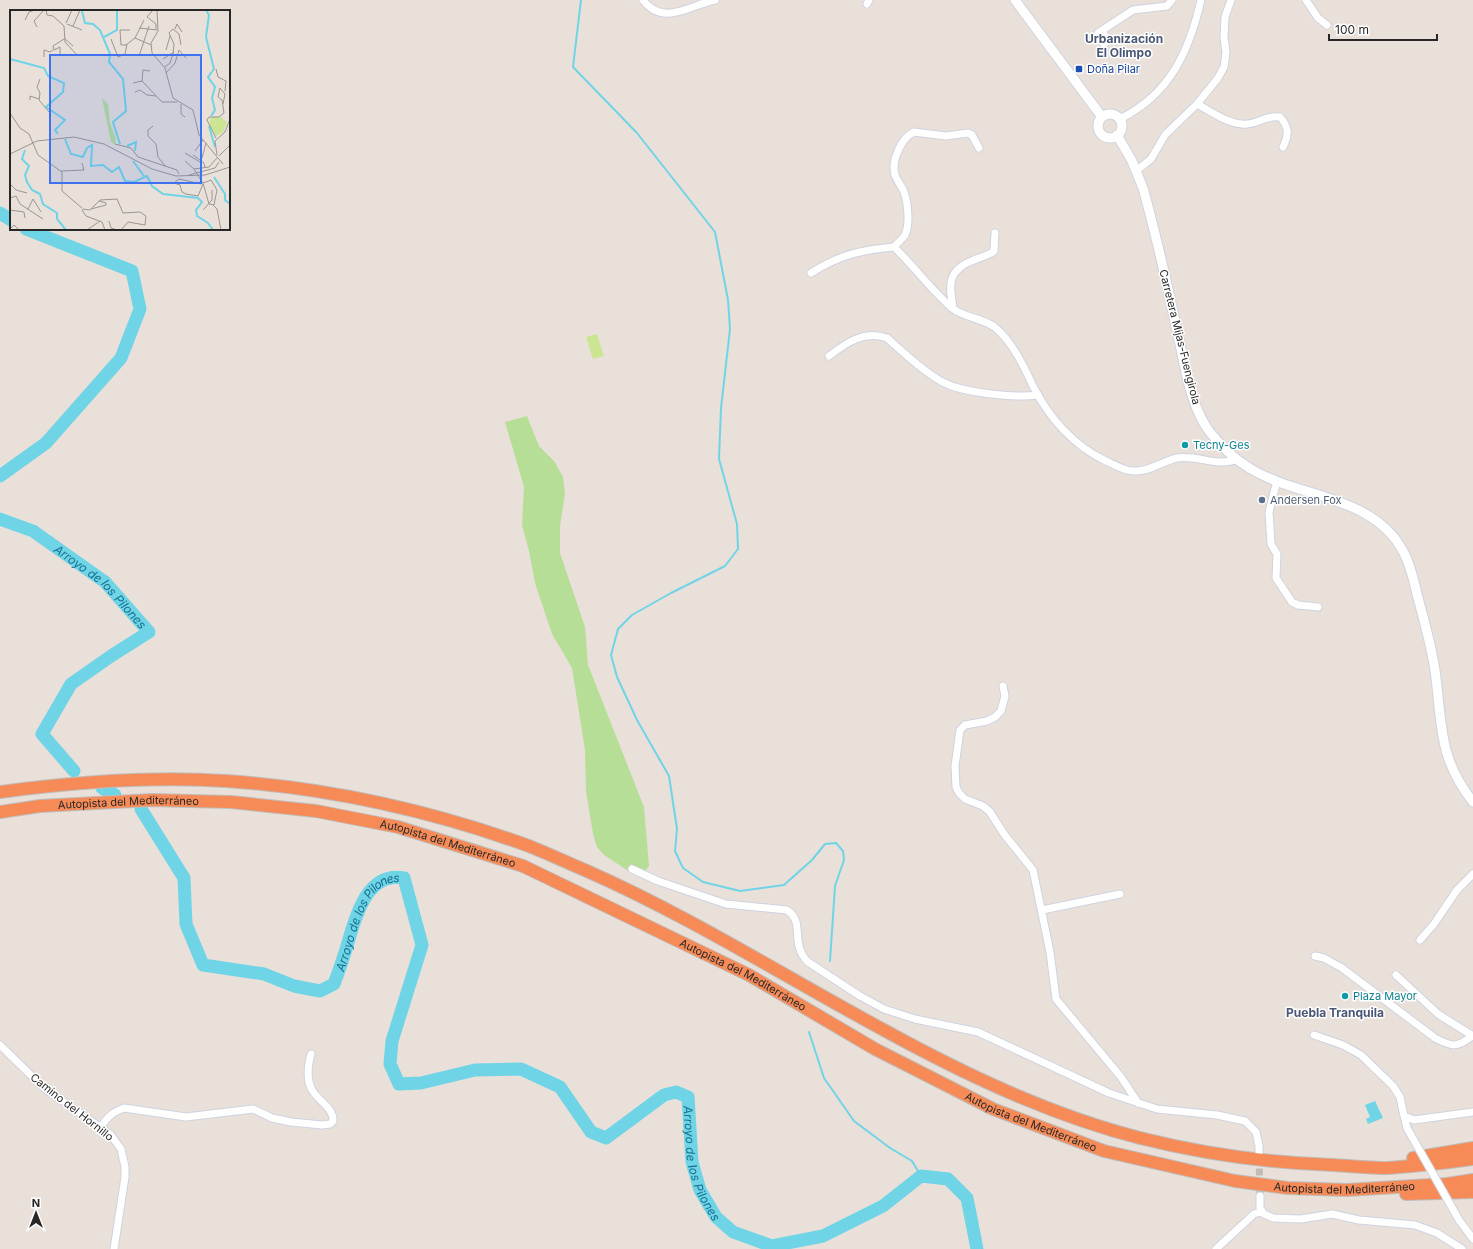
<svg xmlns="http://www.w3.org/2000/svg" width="1473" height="1249" viewBox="0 0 1473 1249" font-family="Inter,sans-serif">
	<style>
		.green { fill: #b7de97 }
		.pitch { fill: #cbe593 }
		.water { fill: #70d4e7 }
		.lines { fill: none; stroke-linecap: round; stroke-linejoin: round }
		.stream { stroke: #70d4e7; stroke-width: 2 }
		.river { stroke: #70d4e7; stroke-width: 13 }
		.minor-tunnel { stroke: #c2bbb5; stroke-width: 7; stroke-dasharray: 7 3.5; stroke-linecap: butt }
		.minor-casing { stroke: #ced3e0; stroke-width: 9 }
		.secondary-casing { stroke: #ced3e0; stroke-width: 11 }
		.motorway-casing { stroke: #bebebe; stroke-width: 14 }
		.minor { stroke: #fff; stroke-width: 7 }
		.secondary { stroke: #fff; stroke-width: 9 }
		.motorway { stroke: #f68b57; stroke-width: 12 }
		.minor-bridge-casing { stroke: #ced3e0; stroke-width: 9; stroke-linecap: butt }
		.minor-bridge { stroke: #fff; stroke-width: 7 }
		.transit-dot { fill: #1a4fb4; stroke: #fff; stroke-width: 1.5 }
		.culture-dot { fill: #0f9aa8; stroke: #fff; stroke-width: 1.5 }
		.service-dot { fill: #5c6f8a; stroke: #fff; stroke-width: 1.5 }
		.labels { text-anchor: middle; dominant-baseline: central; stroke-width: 3; stroke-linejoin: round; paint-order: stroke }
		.transit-label { font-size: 11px; fill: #164399; stroke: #fff; text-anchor: start }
		.street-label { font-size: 11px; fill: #272727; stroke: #fff }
		.culture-label { font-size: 11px; fill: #0d838f; stroke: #fff; text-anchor: start }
		.service-label { font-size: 11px; fill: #4e5e75; stroke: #fff; text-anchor: start }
		.neighbourhood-label { font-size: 12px; font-weight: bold; fill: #4a5675; stroke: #fff }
		.water-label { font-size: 12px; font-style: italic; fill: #13718f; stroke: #fff }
		.inset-river { fill: none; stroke: #70d4e7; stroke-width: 2 }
		.inset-road { fill: none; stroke: #9b9692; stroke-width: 1 }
		.view { fill: #3f72f0; fill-opacity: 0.15; stroke: #3f72f0; stroke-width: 2 }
		.inset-edge { fill: none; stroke: #272727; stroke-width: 2 }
	</style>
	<rect width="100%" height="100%" fill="#e9e0d9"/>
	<path class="green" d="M527 416 539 446 554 461 563 477 565 494 560 526V553L585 627 588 665 644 807 649 866 644 872 633 874 604 855 597 847 593 834 586 791 585 750 572 668 552 634 535 583 529 551 522 525 524 487 505 422Z"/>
	<path class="pitch" d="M597 334 604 356 593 359 586 337Z"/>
	<path class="water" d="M1375 1101 1383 1118 1368 1124 1366 1119 1370 1117 1365 1105Z"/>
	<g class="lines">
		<path class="stream" d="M581 0 573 67 637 133 715 232 728 300 730 329 721 408 719 459 737 524 738 549 725 566 671 593 632 615 618 629 611 655 617 677 637 720 669 776 677 829 675 851 683 868 703 882 740 891 784 885 812 860 825 844 836 843 843 851 844 860 835 886 830 961
			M809 1032 824 1078 854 1121 890 1148 912 1161 921 1176"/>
		<g class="river">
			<path d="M0 213 11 220"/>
			<path d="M0 476 46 443 121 358 140 309 132 271 26 229"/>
			<path id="s1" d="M0 519 33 531 105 582 149 632 111 656 71 684 42 734 74 771"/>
			<path d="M102 788 115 795"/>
			<path id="s2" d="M141 809 184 878 186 924 203 965 264 974 294 986 320 991 334 984C339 971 343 959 347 946 355 919 366 871 404 878L422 945 392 1041 390 1064 399 1084 421 1083 475 1070 521 1069 560 1087 591 1132 606 1138 664 1095 676 1092 688 1097 692 1162 700 1190 716 1217 733 1232 772 1246 823 1236 883 1206 921 1176 948 1179 967 1198 977 1249"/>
		</g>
		<path class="minor-tunnel" d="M1259 1158 1260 1196"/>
		<g class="minor-casing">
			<path id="minor" d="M643 0C663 27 690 5 715 0
				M1306 0 1318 18 1327 25
				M867 4 869 0
				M1102 31 1108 40 1104 44 1098 33 1133 10 1167 6 1172 0
				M1197 104C1211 111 1230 126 1247 124 1260 123 1266 115 1280 117 1289 127 1289 135 1283 147
				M1120 119C1170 94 1189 52 1201 0
				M1136 171 1151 159 1165 135 1197 104 1218 78 1224 67 1226 52 1224 38 1225 17 1231 0
				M894 247C897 243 902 240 905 235 910 224 908 203 904 192 902 186 897 181 895 175 891 161 901 138 914 132L946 136 968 133 972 135 979 148
				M811 273C839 255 861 250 894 247 914 266 931 290 952 308 966 319 986 318 998 330 1014 345 1024 367 1033 386 1049 418 1074 446 1106 461 1115 465 1124 471 1134 471 1149 472 1163 461 1177 458 1198 454 1215 468 1237 459
				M953 308C949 284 947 270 974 260 980 257 988 256 994 251L995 233
				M829 356C846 343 864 330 887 338 903 352 920 369 939 380 959 393 1014 398 1038 395
				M1277 481 1269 512 1271 544 1277 554 1276 578 1292 602 1298 605 1318 607
				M1003 686 1005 696 1001 711 995 717 987 721 965 725 960 730 955 766 956 787 959 793 965 799 983 806 990 812 1004 834 1033 870 1050 952 1056 999 1121 1077 1138 1103
				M632 869 658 881 726 904 787 910C806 923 789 943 808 962L860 996 884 1009 915 1019 978 1032 1109 1093 1157 1109 1217 1115 1245 1121 1256 1132 1259 1146V1158
				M1042 910 1120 894
				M1420 940 1434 924 1457 890 1473 874
				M1315 956 1324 958 1342 968 1435 1038C1452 1047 1457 1048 1472 1036
				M1396 975 1438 1014 1473 1036
				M1314 1035 1343 1045 1361 1055 1393 1086 1400 1097 1404 1116
				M0 1045 44 1088 110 1134 121 1149 125 1167V1177L114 1249
				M101 1127C108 1116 113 1112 124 1108L186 1117 253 1109 272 1118 291 1122 322 1125 330 1124 333 1121C334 1107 316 1100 311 1088 306 1077 308 1065 311 1054
				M1407 1128 1404 1116 1414 1120 1473 1112
				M1260 1196V1208L1264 1214 1273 1218 1301 1219 1332 1214 1359 1220 1415 1225 1437 1233 1462 1249
				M1459 1220 1473 1239
				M1216 1249 1254 1214 1262 1211"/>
		</g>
		<g class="secondary-casing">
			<path id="secondary" d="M1015 0 1102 117
				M1098 126a12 12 0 1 1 24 0a12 12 0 1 1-24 0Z
				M1117 135 1132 161 1143 188C1156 235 1167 283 1177 331 1185 364 1189 403 1209 431 1220 445 1235 460 1251 469 1299 498 1373 495 1403 551 1411 565 1414 582 1418 598 1425 624 1433 651 1436 678 1442 729 1440 760 1473 802"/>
		</g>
		<g class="motorway-casing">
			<g id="motorway">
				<path d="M0 792C74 782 150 776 226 781 329 788 432 811 529 846 549 854 568 863 587 871 689 916 784 976 882 1029 964 1074 1050 1115 1140 1138 1204 1154 1268 1163 1333 1165 1351 1166 1370 1168 1388 1168 1416 1166 1445 1163 1473 1159"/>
				<path id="s3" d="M0 812 40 806 152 800 231 802 316 811 398 827 523 866 749 975 875 1049 993 1109 1104 1151 1235 1181 1288 1188 1347 1190 1447 1184 1473 1180"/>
				<path d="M1413 1158 1473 1148"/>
				<path d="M1406 1194 1473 1192"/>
			</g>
		</g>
		<use href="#minor" class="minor"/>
		<use href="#secondary" class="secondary"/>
		<use href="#motorway" class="motorway"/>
		<g class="minor-bridge-casing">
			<path id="minor-bridge" d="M1407 1128 1459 1220"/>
		</g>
		<use href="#minor-bridge" class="minor-bridge"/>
	</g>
	<rect class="transit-dot" x="1075" y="65" width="8" height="8" rx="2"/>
	<g class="culture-dot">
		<circle cx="1185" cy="445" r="4"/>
		<circle cx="1345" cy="996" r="4"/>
	</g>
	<circle class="service-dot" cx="1262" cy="500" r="4"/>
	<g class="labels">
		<g class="transit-label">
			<text x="1087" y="69">Doña Pilar</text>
		</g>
		<g class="street-label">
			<text transform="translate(1180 337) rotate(76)">Carretera Mijas-Fuengirola</text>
			<text stroke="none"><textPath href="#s3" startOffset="129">Autopista del Mediterráneo</textPath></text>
			<text stroke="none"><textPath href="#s3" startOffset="453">Autopista del Mediterráneo</textPath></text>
			<text stroke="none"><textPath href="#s3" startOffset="777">Autopista del Mediterráneo</textPath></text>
			<text transform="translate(72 1107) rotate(38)">Camino del Hornillo</text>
			<text stroke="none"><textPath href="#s3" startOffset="1101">Autopista del Mediterráneo</textPath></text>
			<text stroke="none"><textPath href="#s3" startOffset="1424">Autopista del Mediterráneo</textPath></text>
		</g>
		<g class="culture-label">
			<text x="1193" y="445">Tecny-Ges</text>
			<text x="1353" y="996">Plaza Mayor</text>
		</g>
		<g class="service-label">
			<text x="1270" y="500">Andersen Fox</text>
		</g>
		<g class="neighbourhood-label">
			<text x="1124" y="38">Urbanización<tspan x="1124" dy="14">El Olimpo</tspan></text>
			<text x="1335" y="1012">Puebla Tranquila</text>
		</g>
		<g class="water-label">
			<text stroke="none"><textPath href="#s1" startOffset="123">Arroyo de los Pilones</textPath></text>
			<text stroke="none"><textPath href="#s2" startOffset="382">Arroyo de los Pilones</textPath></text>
			<text stroke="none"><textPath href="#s2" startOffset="1065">Arroyo de los Pilones</textPath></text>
		</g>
	</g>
	<g transform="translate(10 10)">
		<rect width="220" height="220" fill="#e9e0d9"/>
		<path d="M92 88 98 94 100 113 106 128 105 135 101 132Z" fill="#b7de97"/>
		<path d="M201 107H210L217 112 213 122 206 126 199 115Z" fill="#cbe593"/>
		<path class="inset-river" d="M196 0 199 5 196 27 204 59 198 67 205 77 202 88 205 100 201 106M72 1 75 13 83 14 90 20 100 44 99 52 113 69 116 101 103 112 110 134M94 27 107 20V0M0 49 34 58 38 66 54 73 53 82 36 97 55 110 45 120 48 124M199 116 205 137M55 129 61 144 73 147 77 138 82 135 81 156 93 155 102 162 109 157 115 171 124 172 137 166 142 176 153 184 188 188 192 192 186 200 187 206 198 213 203 220M117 136 126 132 125 141M15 140 12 149 19 156 15 165 17 172 22 180 30 184 33 194 47 203V209L56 220M123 151 134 166M204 167 215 184V190L220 194"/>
		<path class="inset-road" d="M36 0 37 5 43 6 54 16 55 32 67 45M143 0 137 7 146 14V19M147 0 148 21 141 33 142 43 155 58 163 88 183 100 189 125 213 154M15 10 19 2 25 0M134 10 125 28 141 35M56 13 62 0M57 14 72 20M63 16 70 0M27 17 24 11 34 0M129 18 147 20M165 19 167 14 172 22M120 20H110L111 35H116L125 28M54 28 63 36M101 29 108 47 115 44 117 34M156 40 160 26M50 44V37L44 40 43 36 54 29M129 46 139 16M34 47V40L40 42 43 40M153 49 164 42M155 57 160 53 163 44 164 34 159 23 163 19 169 24 171 35M206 59 208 67 216 71 215 81M156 63 165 53 169 40 176 48M30 69 27 77 30 83 29 90 39 102M132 71 133 60 140 61M123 73 132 71 152 92H167M125 82 130 80 137 85 146 86M20 90V86L29 89M171 94V104L175 107M0 103 10 118 19 124 28 145 52 162V181L72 198M143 116 138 120V126L146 134 148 147 156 157M206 128 197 110 199 107H209L214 103 212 90 208 87 210 78 215 84 213 94M105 134 121 138 128 147 167 160 169 164M185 141 193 130M175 143 190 152M0 144 27 131 64 127 94 134 142 159 166 166 195 165 220 157M183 145 194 153 195 158M207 145 205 131 215 122 220 109M209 146 220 135M192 148 196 133M175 151 184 159M51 161 74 160 72 153M179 165 205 158 209 152M169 169 164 173 170 175 172 182 176 184 188 186 193 174M169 169 191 174M193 173 201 170 207 180 204 195 199 194 193 173 184 159 199 157 207 148M0 174 6 180 17 183M0 188 6 186 10 194 33 209M203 195 207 199 211 220M18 199 23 189 31 202M72 199 80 200 90 190 107 189 113 203 130 202 136 206 135 215 118 212 111 220M81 199 96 195V193L89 191M0 200 14 202 15 208M72 200 76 206 92 212 95 220M193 200 202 190V180M99 211 101 218 107 220M0 219 4 215 9 220M77 220 90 211"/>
		<path class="view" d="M40 45H191V173H40Z"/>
		<rect width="220" height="220" class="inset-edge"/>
	</g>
	<g transform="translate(36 1213)" stroke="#ffffff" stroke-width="3" paint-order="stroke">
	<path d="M0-3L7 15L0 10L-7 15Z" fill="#272727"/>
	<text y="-6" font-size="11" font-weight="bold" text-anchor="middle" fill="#272727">N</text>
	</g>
	<path d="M1329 34v6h108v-6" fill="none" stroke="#272727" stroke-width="2"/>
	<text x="1335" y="34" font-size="12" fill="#272727" stroke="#ffffff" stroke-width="3" paint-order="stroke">100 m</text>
</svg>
